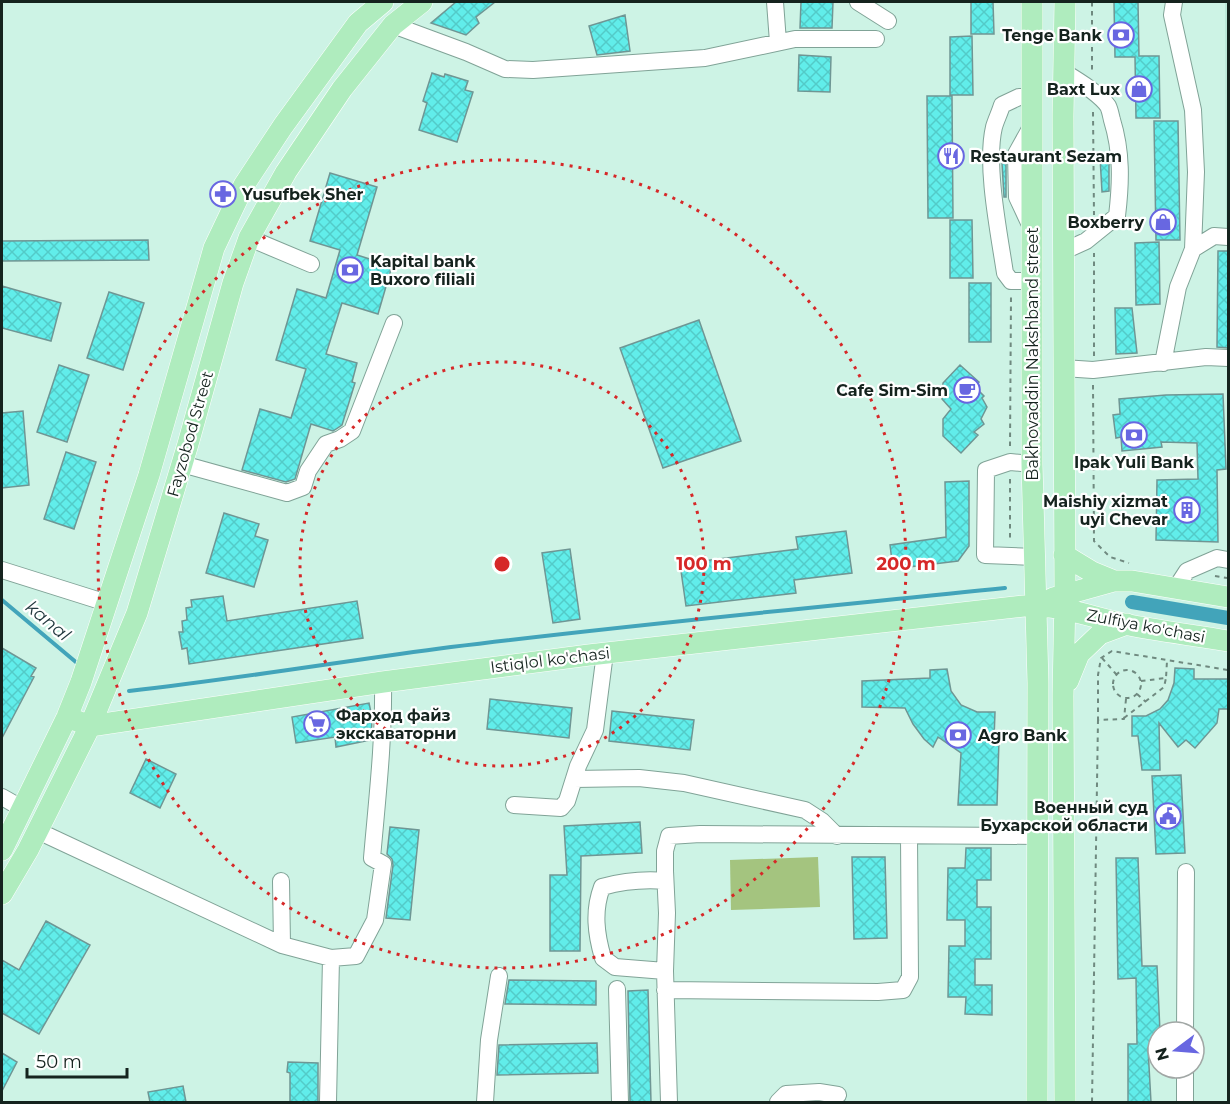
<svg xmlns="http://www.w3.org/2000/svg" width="1230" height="1104" viewBox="0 0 1230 1104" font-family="Montserrat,sans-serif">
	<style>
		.built { fill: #bae8d8 }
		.pitch { fill: #a4c47f }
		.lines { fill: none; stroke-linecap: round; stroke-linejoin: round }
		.stream { stroke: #42a4ba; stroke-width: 4 }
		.canal { stroke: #42a4ba; stroke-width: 14 }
		.building { fill: url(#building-cross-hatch); stroke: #6f9694; stroke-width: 1.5 }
		.minor-casing { stroke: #80a397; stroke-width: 18 }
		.major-casing { stroke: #fff; stroke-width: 22 }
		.path { stroke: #6f897f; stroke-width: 2; stroke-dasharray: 4.5 4.5; stroke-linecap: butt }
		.minor { stroke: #fff; stroke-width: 16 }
		.major { stroke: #afecbe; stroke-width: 21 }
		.ring { fill: none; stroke: #d62828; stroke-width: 3; stroke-dasharray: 3 6 }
		.labels { text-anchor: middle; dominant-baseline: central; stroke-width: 4.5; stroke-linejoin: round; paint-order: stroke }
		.poi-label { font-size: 16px; font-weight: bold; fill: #15231e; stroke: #fff; text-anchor: end }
		.street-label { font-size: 16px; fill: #15231e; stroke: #fff }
		.water-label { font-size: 18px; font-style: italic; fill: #22383e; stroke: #fff }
		.centre { fill: #d62828; stroke: #fff; stroke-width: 3 }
		.ring-label { font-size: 18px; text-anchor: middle; font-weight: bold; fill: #d62828; stroke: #fff; stroke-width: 4.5; stroke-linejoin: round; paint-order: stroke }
	</style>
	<defs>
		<pattern id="building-cross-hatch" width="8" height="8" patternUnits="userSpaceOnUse" patternTransform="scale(1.5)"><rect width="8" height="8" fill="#61edea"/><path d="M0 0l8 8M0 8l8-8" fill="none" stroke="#53cbc8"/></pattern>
	</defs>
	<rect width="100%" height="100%" fill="#cdf3e5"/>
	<path class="built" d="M1225 2H1228V230H1226Z"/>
	<path class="pitch" d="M818 857 820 907 731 910 730 860Z"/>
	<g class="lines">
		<path class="stream" d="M2 600 77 663
			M129 691C237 679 344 661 451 647 636 624 820 607 1005 588"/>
		<path class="canal" d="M1132 602 1228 618"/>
	</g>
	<path class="building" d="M456 2H495L476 17 479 23 466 35 431 23Z
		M801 2H833L832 28H800Z
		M971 2H993L994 34H971Z
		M1114 2H1138L1139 56H1159L1160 118H1136L1135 57H1115Z
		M625 15 630 51 597 55 589 26Z
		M972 36 973 95H950V37Z
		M799 55 831 57 830 92 798 91Z
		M432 73 444 77 445 74 468 81 465 90 473 92 457 142 419 130 427 103 423 101Z
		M927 96H952L953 218H928Z
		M1154 121H1178L1180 240H1156Z
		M1100 157H1109V191L1102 192Z
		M1006 162V197H1004L1002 163Z
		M330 173 377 187 357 255 392 266 378 314 342 303 326 354 357 363 352 382 355 383 342 425 333 431 311 424 295 479 286 482 242 470 260 409 291 418 306 369 276 360 297 289 326 298 340 250 310 241Z
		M950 220H972L973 278H950Z
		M148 240 149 260 2 261V241Z
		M1159 242 1160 304 1136 305 1135 243Z
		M1218 251H1228V348L1217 347Z
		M969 283H991V342H969Z
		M2 286 61 303 51 341 2 328Z
		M109 292 144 303 123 370 87 358Z
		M1115 308H1132L1137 353 1116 354Z
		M699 320 741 441 663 468 620 348Z
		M59 365 89 375 67 442 37 432Z
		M960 365 979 382 975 387 984 396 982 398 987 407 981 419 984 424 974 432 978 435 961 453 943 436V419L951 409 942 399 943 383Z
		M1223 394 1226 469 1217 470 1218 542 1156 540 1157 480 1198 479 1197 443 1161 442 1162 447 1122 451 1121 437 1116 438 1113 415 1120 414 1119 399 1166 395Z
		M23 411 29 485 2 488V413Z
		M66 452 96 462 74 529 44 519Z
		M969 481V546L958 561 893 569 890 545 946 537 945 482Z
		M224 513 259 524 255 536 268 540 254 587 206 573Z
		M846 531 852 573 794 580 796 593 686 606 680 564 798 549 796 537Z
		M570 549 580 619 553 623 542 553Z
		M223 596 227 621 357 601 363 638 189 664 187 648 182 649 179 632H183L182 621 187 620 186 608 192 607 191 600Z
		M2 648 36 668 31 676 34 677 2 738Z
		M1175 668 1194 669V679H1228V709H1219L1217 723 1195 748 1186 740 1178 747 1159 723 1160 770H1142L1138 736H1132V716H1146L1160 709 1168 700 1174 683Z
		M947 669 951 691 961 705 977 712H995L994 740H999L997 805H958L961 753 938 737 933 747 924 739 913 724 905 708 862 707V681L930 678V670Z
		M490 699 572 708 569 738 487 729Z
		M369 703 372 717 371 740 336 747 335 737 296 743 292 717Z
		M612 711 694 720 690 750 609 741Z
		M146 759 176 774 160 808 130 793Z
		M1181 775 1185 853 1156 854 1152 776Z
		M640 822 642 853 581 856 580 951H550V875H567L564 826Z
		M390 827 419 830 410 920 386 918 393 865 392 859 387 854Z
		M966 848H991V880H977V907H991V959H975V985H992V1015L965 1014 966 997H948L949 946H965V920H947L948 868H965Z
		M852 857H885L887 938 854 939Z
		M1116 858H1138L1142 966H1157L1160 1032H1158V1047L1148 1048 1151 1102H1128V1044H1137L1136 978 1118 979Z
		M46 921 90 945 39 1034 2 1013V960L19 970Z
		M509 980 596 981V1005L505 1004Z
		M648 990 651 1102H630L628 991Z
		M597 1043 598 1073 497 1075 499 1045Z
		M2 1053 17 1062 2 1091Z
		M288 1062 318 1063V1102H290V1073L287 1072Z
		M183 1086 186 1102H150L148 1092Z"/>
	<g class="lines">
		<g class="minor-casing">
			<path id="minor" d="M775 2 778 42
				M858 2 888 21
				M1174 2 1172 15 1193 110 1196 172 1193 249
				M393 25 466 52 505 69 533 70 705 58 795 39H876
				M1064 72C1077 80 1099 93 1108 106 1110 110 1111 116 1112 120 1122 152 1121 183 1117 216L1086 241 1064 251
				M1031 227 1017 197 1016 154 1031 127
				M249 238 311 264
				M1031 281H1011L1005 273C999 233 985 165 994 127 996 120 1000 112 1002 105L1019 97H1032
				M1163 363 1178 287 1193 249 1214 236 1228 237
				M1063 368 1093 370 1206 357 1228 358
				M182 464 287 493 303 487 308 471 326 444 340 439 352 431 394 323
				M1032 464 1010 462 986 470 985 555 1034 557
				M2 570 107 603
				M1176 588 1187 571 1217 558 1228 560
				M574 779 639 778 684 783 805 810 822 821 837 836
				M2 797 23 809
				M514 805 561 808 567 801 578 766 595 730 605 653
				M38 831 282 945
				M281 881 282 945 331 958 328 1102
				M331 958 356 956 375 920 383 864 372 858C377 800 384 741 383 682
				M665 971 615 967 603 958C596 934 593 911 602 887 624 881 642 879 665 881
				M617 989 620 1102
				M665 990 878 992 903 990 910 977 909 836
				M1185 1032 1186 872
				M485 1102 489 1040 499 976
				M669 1102 665 971 667 913 665 871V851L669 836 700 834 1038 836
				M778 1102 786 1094 819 1092 838 1095
				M1185 1102V1068"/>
		</g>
		<g class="major-casing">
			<path id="major" d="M1032 2V464L1038 683 1037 1102
				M1064 555 1092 572 1114 581
				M1053 598 1114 581H1132L1228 597
				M1068 681 1079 654 1100 634 1127 624
				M67 717 90 726 383 682 589 655 1024 606C1058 604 1091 617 1124 624 1158 631 1194 635 1228 641
				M2 850 67 717 81 682 149 475 214 248 244 185 283 126 358 23 383 2
				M2 894 28 850 90 726 137 613 188 444 233 283 249 238 286 172 342 89 393 25 422 2
				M1065 1102 1063 696 1065 594 1063 116 1065 2"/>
		</g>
		<path class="path" d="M1092 2V71
			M1093 112 1094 215
			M1094 356V253
			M1093 385 1094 541 1110 557 1129 563
			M1010 446 1011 296
			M1010 479V542
			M1215 576 1227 578
			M1102 658 1116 674
			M1113 684a14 14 0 1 1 28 0a14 14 0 1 1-28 0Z
			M1141 681 1166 678 1167 661
			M1137 694 1146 702
			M1126 699 1124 719 1098 720V675L1101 658 1112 651 1228 670
			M1124 718 1164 687 1166 678
			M1092 1102 1098 720"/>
		<use href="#minor" class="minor"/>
		<use href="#major" class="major"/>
	</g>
	<g class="ring">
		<circle cx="502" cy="564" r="202"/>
		<circle cx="502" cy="564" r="404"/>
	</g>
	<defs>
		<g id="bank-ring" transform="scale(1.35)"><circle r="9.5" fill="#fff" stroke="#6867e1" stroke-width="1.5"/><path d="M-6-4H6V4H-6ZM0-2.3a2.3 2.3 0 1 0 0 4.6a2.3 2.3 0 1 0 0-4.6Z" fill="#6867e1"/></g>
		<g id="shop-ring" transform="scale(1.35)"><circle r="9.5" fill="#fff" stroke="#6867e1" stroke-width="1.5"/><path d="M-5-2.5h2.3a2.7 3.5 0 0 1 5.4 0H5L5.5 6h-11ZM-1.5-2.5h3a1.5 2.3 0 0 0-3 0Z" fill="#6867e1"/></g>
		<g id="restaurant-ring" transform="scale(1.35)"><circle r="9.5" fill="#fff" stroke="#6867e1" stroke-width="1.5"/><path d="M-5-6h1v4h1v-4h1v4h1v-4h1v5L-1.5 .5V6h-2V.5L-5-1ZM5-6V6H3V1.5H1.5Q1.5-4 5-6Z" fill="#6867e1"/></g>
		<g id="pharmacy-ring" transform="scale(1.35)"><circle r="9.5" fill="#fff" stroke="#6867e1" stroke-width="1.5"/><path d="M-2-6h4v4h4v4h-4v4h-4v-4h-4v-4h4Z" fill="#6867e1"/></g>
		<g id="cafe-ring" transform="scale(1.35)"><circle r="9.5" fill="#fff" stroke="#6867e1" stroke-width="1.5"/><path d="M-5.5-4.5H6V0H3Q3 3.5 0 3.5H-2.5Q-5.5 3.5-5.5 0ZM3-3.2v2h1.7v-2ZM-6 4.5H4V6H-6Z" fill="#6867e1"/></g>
		<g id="building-ring" transform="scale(1.35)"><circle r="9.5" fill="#fff" stroke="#6867e1" stroke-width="1.5"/><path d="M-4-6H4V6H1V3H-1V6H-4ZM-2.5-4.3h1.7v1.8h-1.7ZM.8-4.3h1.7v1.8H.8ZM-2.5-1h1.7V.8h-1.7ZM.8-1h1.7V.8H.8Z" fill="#6867e1"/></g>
		<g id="supermarket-ring" transform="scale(1.35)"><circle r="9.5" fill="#fff" stroke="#6867e1" stroke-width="1.5"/><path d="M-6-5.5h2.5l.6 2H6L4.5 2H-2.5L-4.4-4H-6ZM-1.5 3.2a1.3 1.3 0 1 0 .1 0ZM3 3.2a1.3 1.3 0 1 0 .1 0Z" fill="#6867e1"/></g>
		<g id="civic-ring" transform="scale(1.35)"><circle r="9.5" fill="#fff" stroke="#6867e1" stroke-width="1.5"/><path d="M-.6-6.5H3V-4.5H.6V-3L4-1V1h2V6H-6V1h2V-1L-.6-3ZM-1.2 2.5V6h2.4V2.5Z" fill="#6867e1"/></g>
	</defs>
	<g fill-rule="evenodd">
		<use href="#bank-ring" x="1121" y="35"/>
		<use href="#shop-ring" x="1139" y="89"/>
		<use href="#restaurant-ring" x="951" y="156"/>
		<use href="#pharmacy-ring" x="223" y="194"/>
		<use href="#shop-ring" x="1163" y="222"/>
		<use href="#bank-ring" x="350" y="270"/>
		<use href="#cafe-ring" x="967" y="390"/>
		<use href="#bank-ring" x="1134" y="435"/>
		<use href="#building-ring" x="1187" y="510"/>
		<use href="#supermarket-ring" x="317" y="724"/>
		<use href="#bank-ring" x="958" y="735"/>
		<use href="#civic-ring" x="1168" y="816"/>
	</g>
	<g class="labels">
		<g class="poi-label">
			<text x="1102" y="35">Tenge Bank</text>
			<text x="1120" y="89">Baxt Lux</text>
			<text x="970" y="156" text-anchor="start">Restaurant Sezam</text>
			<text x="242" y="194" text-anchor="start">Yusufbek Sher</text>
			<text x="1144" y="222">Boxberry</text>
			<text x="370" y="261" text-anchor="start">Kapital bank<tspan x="370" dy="18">Buxoro filiali</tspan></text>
			<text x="948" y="390">Cafe Sim-Sim</text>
			<text x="1134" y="462" text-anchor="middle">Ipak Yuli Bank</text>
			<text x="1168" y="501">Maishiy xizmat<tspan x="1168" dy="18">uyi Chevar</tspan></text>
			<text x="336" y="715" text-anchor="start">Фарход файз<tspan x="336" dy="18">экскаваторни</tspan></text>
			<text x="978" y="735" text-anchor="start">Agro Bank</text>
			<text x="1148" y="807">Военный суд<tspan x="1148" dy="18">Бухарской области</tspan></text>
		</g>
		<g class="street-label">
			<text transform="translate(1032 354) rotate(-90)">Bakhovaddin Nakshband street</text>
			<text transform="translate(190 434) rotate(-74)">Fayzobod Street</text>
			<text transform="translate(1146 626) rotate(11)">Zulfiya ko'chasi</text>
			<text transform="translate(550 660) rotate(-7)">Istiqlol ko'chasi</text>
		</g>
		<g class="water-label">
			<text transform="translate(48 621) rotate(40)">kanal</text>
		</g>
	</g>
	<circle cx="502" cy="564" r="9" class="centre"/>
	<g class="ring-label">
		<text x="704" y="570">100 m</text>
		<text x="906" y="570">200 m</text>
	</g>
	<rect width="1230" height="1104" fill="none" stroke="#15231e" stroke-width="6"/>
	<g transform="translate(1176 1050) rotate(254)"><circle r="28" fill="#ffffff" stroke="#a1a7a5" stroke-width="1.5"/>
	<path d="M0-4.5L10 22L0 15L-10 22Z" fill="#6867e1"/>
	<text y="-9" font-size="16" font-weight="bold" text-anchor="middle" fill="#15231e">N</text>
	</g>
	<path d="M27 1068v9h100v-9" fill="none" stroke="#15231e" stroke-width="3"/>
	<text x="36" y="1068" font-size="18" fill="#15231e" stroke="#ffffff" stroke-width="4.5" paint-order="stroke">50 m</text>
</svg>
